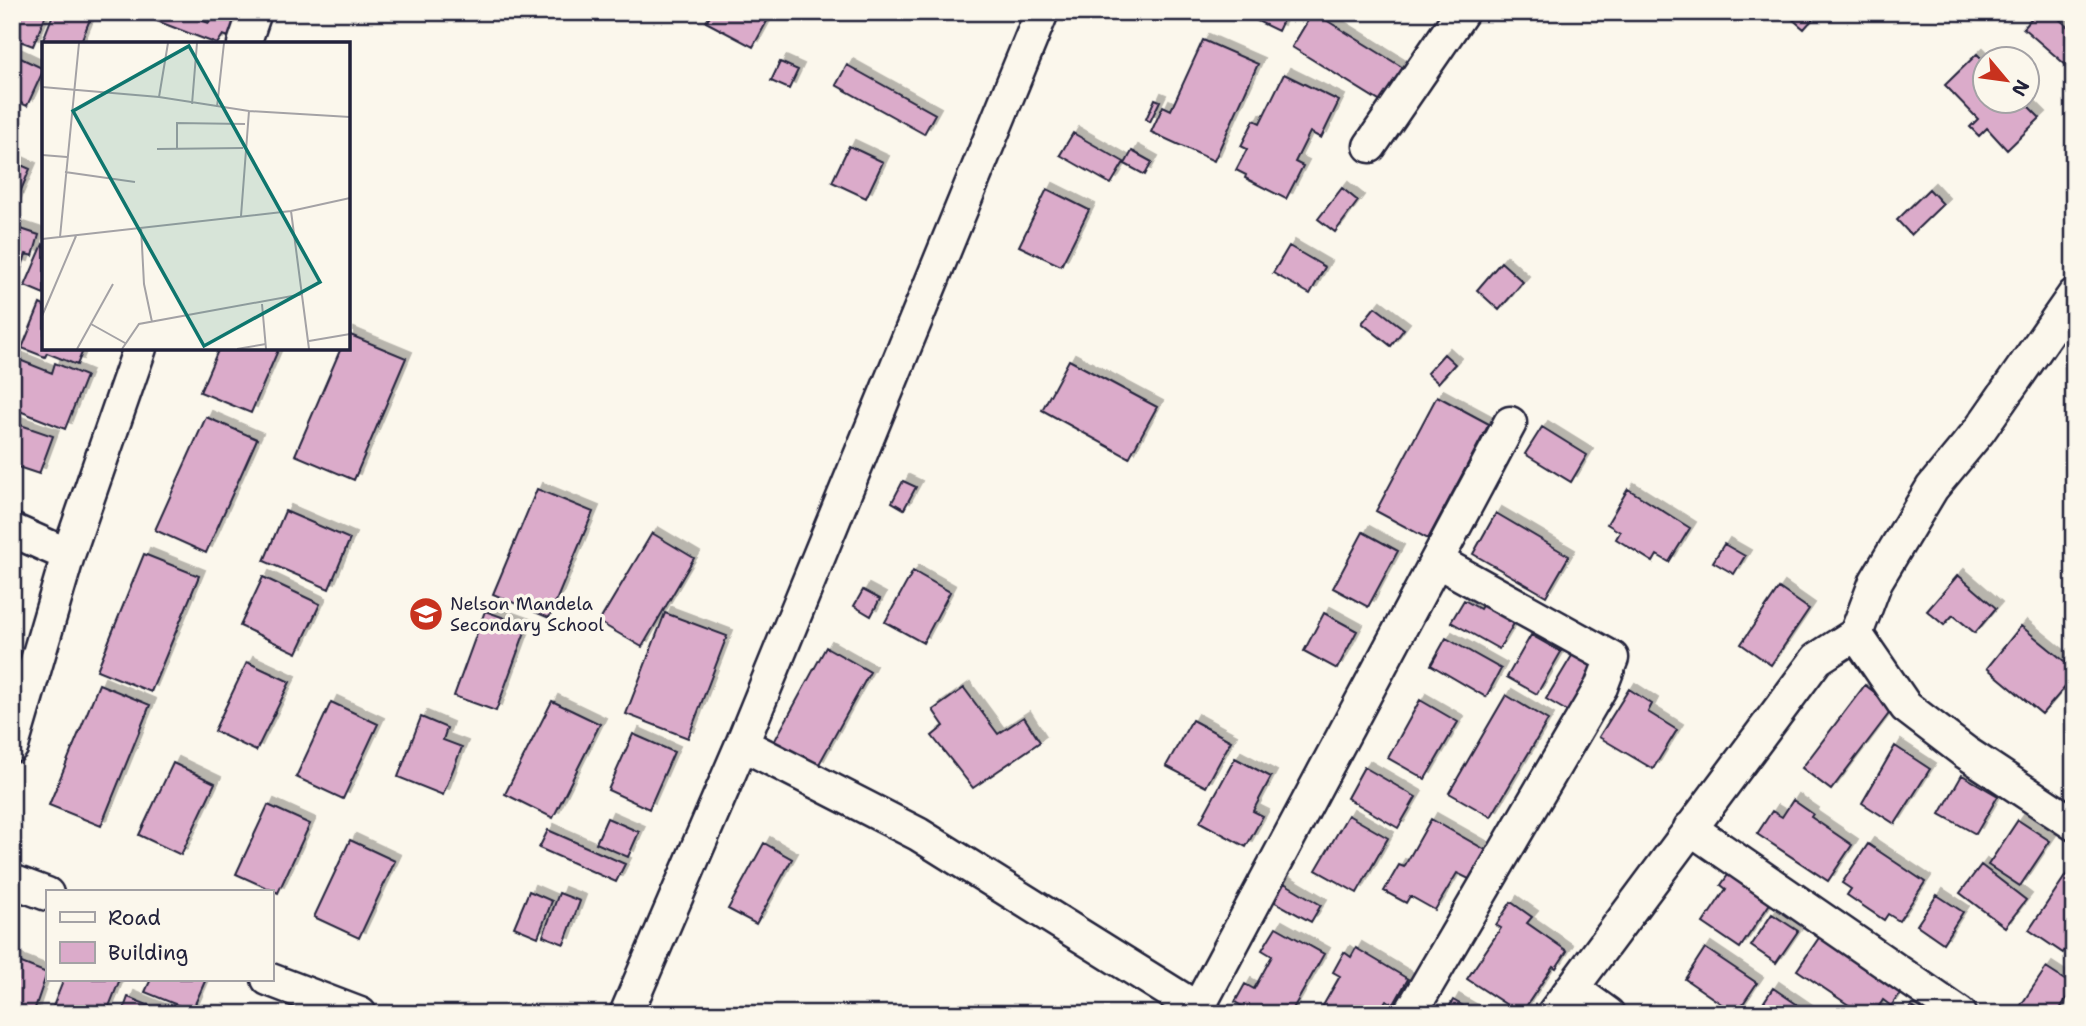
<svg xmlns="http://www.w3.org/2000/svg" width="2086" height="1026" viewBox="0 0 2086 1026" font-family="'Shantell Sans',sans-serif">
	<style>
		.building { fill: #dbabca; stroke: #22223b; stroke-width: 2; filter: url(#shadow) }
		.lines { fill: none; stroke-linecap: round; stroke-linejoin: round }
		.minor-casing { stroke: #22223b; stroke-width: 37 }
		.minor { stroke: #fbf7ec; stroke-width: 32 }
		.labels { text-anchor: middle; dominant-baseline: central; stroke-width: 7; stroke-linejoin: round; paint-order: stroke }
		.poi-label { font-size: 18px; fill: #22223b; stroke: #fbf7ec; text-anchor: start }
		.inset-road { fill: none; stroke: #a4a2a5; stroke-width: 2 }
		.view { fill: #0f766e; fill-opacity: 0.15; stroke: #0f766e; stroke-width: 3.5 }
		.inset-edge { fill: none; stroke: #22223b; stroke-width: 3.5 }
	</style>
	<defs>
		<filter id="shadow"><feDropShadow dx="6" dy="-6" stdDeviation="0" flood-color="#0004"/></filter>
	</defs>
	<rect width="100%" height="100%" fill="#fbf7ec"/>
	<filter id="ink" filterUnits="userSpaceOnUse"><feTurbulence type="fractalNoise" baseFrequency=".0143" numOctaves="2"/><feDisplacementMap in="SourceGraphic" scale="14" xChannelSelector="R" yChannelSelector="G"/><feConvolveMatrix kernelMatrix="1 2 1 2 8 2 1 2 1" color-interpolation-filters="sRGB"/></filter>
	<g filter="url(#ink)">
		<path class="building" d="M12 12H47L33 46 12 38Z
			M54 12H93L80 44H52L43 40Z
			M207 12 203 21 209 23 214 12H245L235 39 223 35 217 44 136 13Z
			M712 12H772L753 47 706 22Z
			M1239 12H1287L1278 31Z
			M1313 12 1410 72 1389 107 1292 47Z
			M1784 12H1819L1804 29Z
			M2037 12H2051L2074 32V72L2023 28Z
			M1203 40 1258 64 1214 161 1151 132 1163 106 1171 110Z
			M12 54 44 69 27 106 12 99Z
			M1977 54 1984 61V102H2024L2040 118 2007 150 1987 128 1979 136 1970 127 1978 119 1945 85Z
			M780 62 798 70 789 89 771 81Z
			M847 65 935 114 924 134 836 85Z
			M1284 74 1339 101 1321 138 1310 132 1295 162 1303 166 1286 199 1245 178 1246 175 1236 170 1247 149 1241 146 1254 120 1260 123Z
			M1155 99 1160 101 1150 122 1146 119Z
			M1073 133 1124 162 1111 184 1060 155Z
			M849 146 883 162 866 198 832 182Z
			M1132 151 1152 162 1145 175 1125 164Z
			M12 161 30 169 12 211Z
			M1342 188 1358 201 1335 232 1318 219Z
			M1047 189 1089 210 1061 266 1019 246Z
			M1929 189 1943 204 1911 235 1897 220Z
			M15 227 39 235 33 256 26 254 22 267 12 264Z
			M43 244 44 245V294L25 286Z
			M1289 246 1325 267 1310 294 1273 273Z
			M1501 262 1523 282 1499 310 1477 290Z
			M40 304 44 306V348H84L77 365 47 353 45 357 22 348Z
			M1375 307 1404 329 1391 346 1362 323Z
			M348 334 406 358 354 480 295 455 341 348H348Z
			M219 348H279L251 413 200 392Z
			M1444 354 1455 364 1438 383 1427 373Z
			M12 357 52 373 55 363 86 376 65 429 12 408Z
			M1069 360 1157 407 1129 458 1042 410Z
			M1437 396 1489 424 1428 539 1376 511Z
			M206 417 257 439 206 553 155 530Z
			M12 422 53 436 39 474 12 465Z
			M1542 427 1587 455 1571 482 1525 454Z
			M903 481 916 487 904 509 892 502Z
			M537 489 593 512 549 618 493 594Z
			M1628 489 1690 528 1669 562 1657 555 1653 562 1616 539 1620 532 1607 524Z
			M285 511 350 539 329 589 264 561Z
			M1496 513 1569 556 1546 596 1473 554Z
			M1363 532 1398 551 1368 607 1333 588Z
			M652 533 694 558 642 647 599 622Z
			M1724 544 1745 556 1734 574 1713 562Z
			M144 554 199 576 151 692 97 670Z
			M913 571 950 592 923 643 885 622Z
			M1958 575 1996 608 1975 633 1953 615 1944 625 1927 611Z
			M263 577 320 604 297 653 240 626Z
			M1779 588 1809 609 1771 665 1741 644Z
			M863 590 880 599 871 616 854 606Z
			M1464 600 1480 609 1484 602 1516 620 1499 649 1451 622Z
			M485 611 527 626 496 711 454 696Z
			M665 613 727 636 688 738 626 714Z
			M1324 613 1357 631 1337 669 1304 651Z
			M2021 626 2074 669V677L2042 714 1987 668Z
			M1531 635 1561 652 1537 694 1507 677Z
			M1446 638 1501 669 1486 697 1431 665Z
			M826 647 870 672 818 766 774 742Z
			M1573 654 1598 669 1572 714 1546 699Z
			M247 662 290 682 256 751 214 731Z
			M99 684 150 705 101 826 49 805Z
			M1865 685 1894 707 1831 790 1802 768Z
			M964 688 998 734 1024 717 1040 742 973 788 932 736 944 726 933 710Z
			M1629 689 1652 704 1648 712 1677 730 1653 769 1599 737Z
			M1506 695 1548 720 1491 817 1449 793Z
			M1420 700 1458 722 1425 779 1388 758Z
			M552 701 600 724 553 818 505 794Z
			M331 702 378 724 343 799 296 777Z
			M421 717 447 728 443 740 462 747 443 795 398 777Z
			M1192 720 1231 741 1206 787 1166 766Z
			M633 734 674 752 649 809 608 790Z
			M1895 746 1930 769 1895 824 1862 803Z
			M1235 758 1271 777 1253 811 1263 816 1246 847 1200 822Z
			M173 763 215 783 181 855 139 835Z
			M1364 767 1416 797 1398 828 1347 798Z
			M1962 775 1998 796 1976 834 1940 814Z
			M1793 800 1813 814 1811 817 1852 845 1828 881 1757 834 1772 811 1782 817Z
			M268 805 310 824 278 893 236 874Z
			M1348 815 1388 838 1357 893 1316 870Z
			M607 818 639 832 628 857 596 843Z
			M1431 819 1489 852 1473 881 1457 873 1435 910 1410 896 1406 903 1384 891 1399 865 1404 867Z
			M2018 820 2050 841 2020 886 1988 865Z
			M548 830 625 864 616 882 539 848Z
			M350 840 395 861 359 938 314 917Z
			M764 843 792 859 756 924 728 909Z
			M1868 844 1925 882 1899 921 1888 914 1884 920 1847 895 1851 889 1842 883Z
			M1737 862 1779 890 1740 948 1703 923 1726 889 1721 885Z
			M2074 863V937L2063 953 2029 930Z
			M1981 865 2026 900 2005 927 1960 893Z
			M1284 883 1321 905 1311 922 1273 901Z
			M529 891 552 901 538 937 514 927Z
			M559 893 580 901 564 944 543 936Z
			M1937 895 1963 912 1943 943 1917 925Z
			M1511 902 1532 917 1527 923 1567 951 1556 968 1553 966 1521 1014 1467 979 1501 928 1496 925Z
			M1772 914 1798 931 1776 963 1751 946Z
			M1827 926 1902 991 1891 1006 1883 1000 1874 1014H1862L1797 970Z
			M1276 927 1324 954 1290 1014H1255L1235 1002 1245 984 1254 989 1272 956 1262 950Z
			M1356 948 1408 979 1394 1004 1386 1000 1378 1014H1330L1321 1009 1340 976 1333 972 1344 952 1351 957Z
			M1705 948 1757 983 1736 1014 1685 979Z
			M14 960 47 973 33 1014H12Z
			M2046 968 2074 986 2057 1014H2015Z
			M64 979H120L106 1014H50Z
			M151 979H206L192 1011 145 992Z
			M1773 988 1811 1014H1756Z
			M128 997 162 1011 161 1014H122Z
			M1453 1000 1477 1014H1445Z
			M1911 1006 1923 1014H1906Z"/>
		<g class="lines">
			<g class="minor-casing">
				<path id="minor" d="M244 44 255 12
					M1370 146 1462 12
					M12 530 68 555
					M1856 634 1906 707 1965 752 2074 824
					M742 744 918 834 1206 1014
					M12 746 68 555 140 348
					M1690 828 1960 1014
					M12 881 47 894
					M268 979 360 1014
					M1572 988 1608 1014
					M1198 1008 1510 423
					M626 1014 742 744 1042 12
					M1410 1014 1601 687 1612 658 1437 561
					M1553 1014 1817 659 1856 634 1876 581 1932 488 1979 431 2074 295"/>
			</g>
			<use href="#minor" class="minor"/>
		</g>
	</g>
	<defs>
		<g id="school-disc" transform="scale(1.75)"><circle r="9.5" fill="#c8321e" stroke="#fbf7ec"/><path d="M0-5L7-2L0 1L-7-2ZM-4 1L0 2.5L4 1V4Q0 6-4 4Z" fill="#fff"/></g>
	</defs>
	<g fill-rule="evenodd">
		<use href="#school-disc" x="426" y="614"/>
	</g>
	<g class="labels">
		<g class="poi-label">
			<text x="450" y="604">Nelson Mandela<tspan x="450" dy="21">Secondary School</tspan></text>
		</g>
	</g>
	<g transform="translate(42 42)">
		<rect width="308" height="308" fill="#fbf7ec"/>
		<path class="inset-road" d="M0 45 117 55 207 69 308 75M117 55 126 1M150 62 155 1M175 65 182 1M115 107 201 106M135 107V81L203 82M0 113 25 115M23 130 93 140M249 169 267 307M199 174 207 69M99 185 102 242 110 280M18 195 37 1M0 197 249 169 308 156M220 262 224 307M0 274 34 194M49 282 83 301M267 299 308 292M35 307 71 242M80 307 97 282 261 252M195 307 224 302"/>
		<path class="view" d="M147 4 278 240 162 304 31 69Z"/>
		<rect width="308" height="308" class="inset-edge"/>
	</g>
	<rect width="2086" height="1026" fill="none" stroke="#fbf7ec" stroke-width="42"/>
	<rect x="21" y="21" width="2044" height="984" fill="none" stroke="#22223b" stroke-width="2.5" filter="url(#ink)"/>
	<rect x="46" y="890" width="228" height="91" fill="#fbf7ec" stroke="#a4a2a5" stroke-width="2"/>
	<rect x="60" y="912" width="35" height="10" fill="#fbf7ec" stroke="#a4a2a5" stroke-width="2"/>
	<text x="108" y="925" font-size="21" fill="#22223b">Road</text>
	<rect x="60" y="942" width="35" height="21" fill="#dbabca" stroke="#a4a2a5" stroke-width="2"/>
	<text x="108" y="960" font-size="21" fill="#22223b">Building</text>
	<g transform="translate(2006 80) rotate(119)"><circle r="33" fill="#fbf7ec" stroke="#a4a2a5" stroke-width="2"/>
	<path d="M0-5L12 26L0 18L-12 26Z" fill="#c8321e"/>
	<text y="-10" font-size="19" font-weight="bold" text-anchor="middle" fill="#22223b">N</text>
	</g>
</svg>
